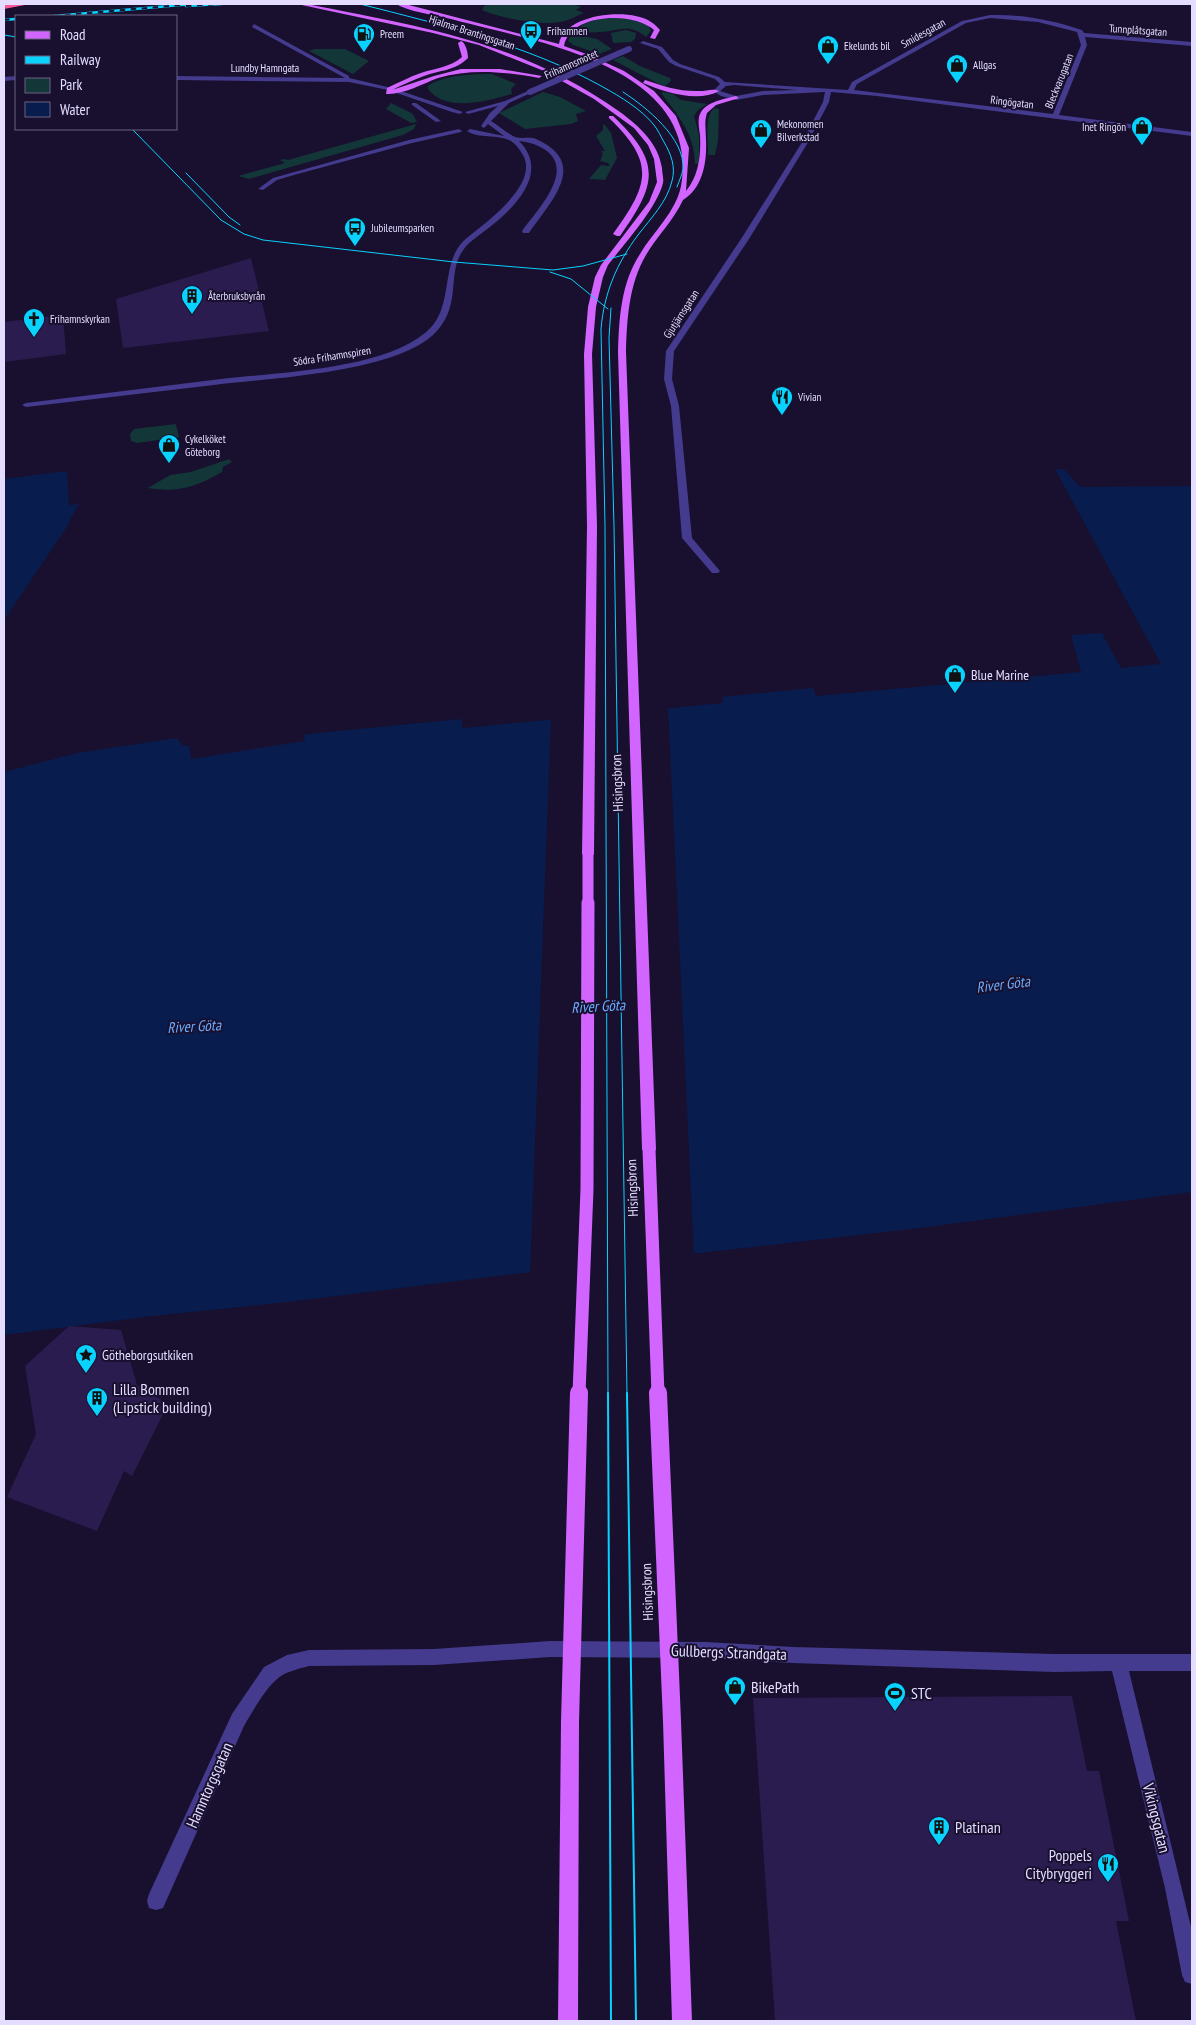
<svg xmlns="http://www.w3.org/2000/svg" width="1196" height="2025" viewBox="0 0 1196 2025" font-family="'PT Sans Narrow',sans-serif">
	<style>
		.green { fill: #133638 }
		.water { fill: #091c4e }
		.pier { fill: #18102e }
		.building { fill: #2a1c4f }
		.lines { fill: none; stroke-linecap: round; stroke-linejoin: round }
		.minor { fill: #443a8e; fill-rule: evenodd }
		.major { fill: #d264ff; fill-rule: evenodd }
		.highway { fill: #ff589a; fill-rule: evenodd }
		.tram-far1 { stroke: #09d2ff; stroke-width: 1 }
		.tram { stroke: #09d2ff; stroke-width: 2 }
		.rail-casing { stroke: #09d2ff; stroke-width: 2.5 }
		.rail { stroke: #18102e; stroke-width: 2; stroke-dasharray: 5.5; stroke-linecap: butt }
		.minor-bridge { stroke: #443a8e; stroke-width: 6 }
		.major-bridge-far2 { stroke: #d264ff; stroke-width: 11 }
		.major-bridge-far1 { stroke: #d264ff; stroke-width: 13 }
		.major-bridge { stroke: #d264ff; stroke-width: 18 }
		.labels { text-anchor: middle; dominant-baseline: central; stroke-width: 4; stroke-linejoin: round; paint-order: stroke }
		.far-street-label { font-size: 11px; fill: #e4ddff; stroke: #18102e }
		.far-poi-label { font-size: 11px; fill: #e4ddff; stroke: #18102e; text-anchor: start }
		.poi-label { font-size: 14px; fill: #e4ddff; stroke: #18102e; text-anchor: start }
		.street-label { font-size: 14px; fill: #e4ddff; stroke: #18102e }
		.water-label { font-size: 15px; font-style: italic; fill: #6baeff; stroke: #18102e }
		.near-poi-label { font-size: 16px; fill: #e4ddff; stroke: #18102e; text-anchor: start }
		.near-street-label { font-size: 16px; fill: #e4ddff; stroke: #18102e }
	</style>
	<rect width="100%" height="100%" fill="#18102e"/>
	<path class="green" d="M490 4H573L581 7 576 10 584 13C575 16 570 21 559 22 541 26 500 18 482 10L484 6Z
		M615 18 636 20 648 24 651 31 646 37C629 23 621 31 600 32 592 33 584 32 576 31 585 20 601 18 615 18Z
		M626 30 636 33 635 39 631 42 613 43 611 33Z
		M572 34 597 39 612 49 599 54 573 45 568 41Z
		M314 49H345L369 61 353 74 309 51Z
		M623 56 640 66 670 78 671 81 665 86 659 84 613 60Z
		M485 74H492L516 84 511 89 512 94C488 101 446 113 428 89V86C444 75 467 75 485 74Z
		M543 92 560 97 586 111 576 114 578 121 571 124 525 129 499 113Z
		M663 92 673 94 681 100 707 104 698 110 694 116 699 135V164H695C695 135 678 115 661 93Z
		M391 103 413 114 417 122 411 123 386 109Z
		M715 108 719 109 718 140 715 155H708C709 142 703 115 715 108Z
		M416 124 414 129 403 135 249 179 238 176 285 163 280 160 284 159 288 160Z
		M603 124 605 125 611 133 617 158 605 180 589 179 601 165 610 166 608 163 600 161 603 154 601 151H605L596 136 603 130Z
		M176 424 179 437 137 443 131 441 130 434 134 429Z
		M229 459 232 462 223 467 222 472C196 487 177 493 148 488L170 475 191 472Z"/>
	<path class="water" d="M1055 469H1064L1080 487 1192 486V1192L928 1227 489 1277 296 1301 144 1317 4 1335V772L77 753 177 738 182 745 186 746 461 719 463 728 723 703 722 697 813 688 816 696 1081 672 1071 635 1102 633 1121 668 1161 664Z
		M67 471 69 505 79 504 69 521V524L4 620V479Z"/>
	<path class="pier" d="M668 706 694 1256 530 1274 551 717Z
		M303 731 305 741 191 759 189 743Z"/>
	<path class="building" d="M251 258 269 331 123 348 116 299Z
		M63 315 66 354 4 362V322Z
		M69 1326 121 1330 137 1385 168 1404 132 1476 124 1471 97 1531 7 1497 36 1434 25 1366Z
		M1072 1696 1087 1771H1099L1129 1921H1116L1136 2021H775L753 1698Z"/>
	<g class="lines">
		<path class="minor" d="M990 15C1022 14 1052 20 1082 30L1084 33 1192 42V46L1085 37 1087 45 1059 115 1192 132V136L877 96 831 92 829 102 807 144 749 239 674 351 672 379 679 406 692 538 720 571 718 573H712L682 538 671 406 664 379 666 351 741 239 801 144 823 102 825 92 763 95 736 100 721 96 713 91 720 84 715 79 676 66 669 62 658 49 640 43 643 41 662 47 673 60 680 64 719 77 725 82 848 90 852 82 962 21ZM990 18 1038 22 1077 32 1081 45 1053 114 854 90 857 84 966 23ZM734 85 797 90 763 91 736 96 720 91 726 86Z
			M254 24 349 76V78L392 88 463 112 460 114 452 112 388 90 349 82 176 80V76L345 78 252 27Z
			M16 76V80L4 81V77Z
			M528 91 533 92 509 103 491 121C498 125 505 132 513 136 520 140 529 136 536 139 590 163 551 201 529 233H523L522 231C537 210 577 170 544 149 535 144 529 142 519 141 554 176 506 216 478 236 473 240 467 244 464 249 445 273 464 306 433 335 391 373 270 378 214 385 151 392 89 400 26 407L22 405 26 403C91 395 156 387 221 379 280 372 379 370 425 333 457 308 437 261 468 237 488 221 543 181 521 152 519 148 514 143 511 141 498 134 479 139 467 131L470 129 504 136 488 124 484 128 481 126 490 113 498 106 468 114 465 112 505 101Z
			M412 103H416L441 121 436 122 412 105Z
			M459 129 462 131 461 132 412 143 294 175 277 180 263 190 258 189 273 178 409 140Z
			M550 1641 706 1642 793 1647 1055 1654H1192V1671H1129L1192 1931V1984L1185 1982 1182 1975 1165 1888 1112 1671 1055 1672 793 1663 706 1658 550 1657 434 1665 309 1666C298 1669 284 1672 276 1680 263 1692 253 1711 244 1726L163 1908 156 1910 149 1908 147 1901 149 1894 232 1714 264 1667 287 1655 309 1650 434 1649Z"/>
		<path class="major" d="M297 4H307C422 27 522 42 620 112 640 127 658 143 662 168 662 173 664 179 663 183 657 208 624 244 608 265L603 277 596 307 592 354 597 526 594 854 592 857 588 858 582 854 587 526 584 354 588 307 595 277 601 265 649 202 657 182 654 159 648 145 634 128 594 99 544 71 479 45 433 33Z
			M396 4H405L559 44C564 14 629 7 651 22 655 24 657 27 660 30L655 39 650 38 654 30C633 11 570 13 564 46L589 55 624 71 654 91 676 116 689 148 686 191C699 175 701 155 700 135 699 128 697 118 701 112 708 101 725 99 736 96L739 98 716 105 707 113C704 122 706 131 706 140 707 162 703 188 683 200 674 220 657 236 646 255 629 284 627 318 626 352L656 1149 654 1153 649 1154 644 1153 642 1149 618 352C619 318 621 283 640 254 653 232 676 212 681 186 702 64 531 41 447 18 431 14 410 12 396 4Z
			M461 41C466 43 468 53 468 58 455 71 440 70 424 76 413 80 402 85 392 90L434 76 461 69H500L542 76 539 78C506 72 471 68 438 78 422 84 403 95 386 94L387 88C398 83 409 77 421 73 435 68 449 68 462 57L458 43Z
			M645 80C663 86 680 92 700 91 706 91 714 88 719 91 698 103 664 92 643 83Z
			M609 116H613C662 162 657 184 620 236H617L613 234C649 184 656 163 609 118Z
			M672 1712 678 1715 681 1721 692 2021H672L663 1721 666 1715Z
			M570 1713 576 1716 579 1722 578 2021H558L561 1722 564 1716Z"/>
		<path class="highway" d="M14 4H30L4 9V5Z"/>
		<path class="tram-far1" d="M360 4C442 25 528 45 603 87 621 97 641 109 654 125 658 130 661 137 664 142 671 154 676 167 672 181 667 202 651 218 638 235 617 263 604 293 601 329L605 526 608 1394
			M4 35 16 37
			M623 92C646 107 685 138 683 169 682 175 679 181 677 187
			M132 129 221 220 244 234 263 240 454 262 553 270 583 266 627 254
			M186 173 229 217 240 225
			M550 272 571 279 608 309
			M611 308 609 338 614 526 627 1394"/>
		<path class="tram" d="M608 1393 611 2021
			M627 1393 636 2021"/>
		<g class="rail-casing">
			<path id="rail" d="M186 6 221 4
				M54 16 192 4
				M4 20 16 19"/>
		</g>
		<use href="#rail" class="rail"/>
		<path class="minor-bridge" d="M530 92 629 49"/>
		<path class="major-bridge-far2" d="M588 904V854"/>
		<path class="major-bridge-far1" d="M649 1149 658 1394
			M579 1394 587 1189 588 903"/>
		<path class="major-bridge" d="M658 1393 672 1721
			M570 1722 579 1393"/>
	</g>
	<defs>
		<g id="bus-pin" transform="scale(1.125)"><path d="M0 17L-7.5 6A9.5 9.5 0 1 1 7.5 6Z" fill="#09d2ff" stroke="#18102e"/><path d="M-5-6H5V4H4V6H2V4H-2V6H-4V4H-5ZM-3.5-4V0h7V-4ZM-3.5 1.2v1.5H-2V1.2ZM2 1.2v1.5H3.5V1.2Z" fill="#111"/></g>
		<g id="fuel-pin" transform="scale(1.125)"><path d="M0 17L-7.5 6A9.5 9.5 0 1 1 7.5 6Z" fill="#09d2ff" stroke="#18102e"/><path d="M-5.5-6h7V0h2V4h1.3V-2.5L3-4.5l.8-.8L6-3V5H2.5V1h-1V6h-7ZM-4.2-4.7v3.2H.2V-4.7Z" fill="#111"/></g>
		<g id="shop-pin" transform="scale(1.125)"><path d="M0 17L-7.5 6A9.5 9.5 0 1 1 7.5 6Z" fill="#09d2ff" stroke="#18102e"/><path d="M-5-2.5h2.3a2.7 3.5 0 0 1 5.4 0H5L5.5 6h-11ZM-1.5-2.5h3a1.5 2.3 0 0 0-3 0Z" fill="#111"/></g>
		<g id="building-pin" transform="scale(1.125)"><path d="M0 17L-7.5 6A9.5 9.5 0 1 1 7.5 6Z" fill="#09d2ff" stroke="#18102e"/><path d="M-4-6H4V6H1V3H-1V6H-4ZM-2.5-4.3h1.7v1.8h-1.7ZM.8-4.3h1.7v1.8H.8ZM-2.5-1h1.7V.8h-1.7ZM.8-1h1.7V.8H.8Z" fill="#111"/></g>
		<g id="church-pin" transform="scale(1.125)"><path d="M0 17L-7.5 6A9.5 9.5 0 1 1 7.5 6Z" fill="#09d2ff" stroke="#18102e"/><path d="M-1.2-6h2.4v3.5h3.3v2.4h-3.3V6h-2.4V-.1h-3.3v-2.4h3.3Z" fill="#111"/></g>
		<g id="restaurant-pin" transform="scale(1.125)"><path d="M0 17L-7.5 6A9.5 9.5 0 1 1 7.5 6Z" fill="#09d2ff" stroke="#18102e"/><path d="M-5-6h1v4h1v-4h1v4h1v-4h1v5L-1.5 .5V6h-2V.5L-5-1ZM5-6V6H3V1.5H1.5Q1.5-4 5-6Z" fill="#111"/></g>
		<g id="sight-pin" transform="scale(1.125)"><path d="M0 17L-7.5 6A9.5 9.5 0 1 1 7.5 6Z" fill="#09d2ff" stroke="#18102e"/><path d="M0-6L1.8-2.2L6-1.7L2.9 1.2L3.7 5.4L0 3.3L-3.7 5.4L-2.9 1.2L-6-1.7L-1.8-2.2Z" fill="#111"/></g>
		<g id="stadium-pin" transform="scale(1.125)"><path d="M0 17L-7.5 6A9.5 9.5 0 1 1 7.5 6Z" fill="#09d2ff" stroke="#18102e"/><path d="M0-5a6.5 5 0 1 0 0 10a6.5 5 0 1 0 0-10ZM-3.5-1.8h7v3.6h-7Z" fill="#111"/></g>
	</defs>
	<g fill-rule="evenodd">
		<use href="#bus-pin" x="531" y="31"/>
		<use href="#fuel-pin" x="364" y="34"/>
		<use href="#shop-pin" x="828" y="46"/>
		<use href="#shop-pin" x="957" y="65"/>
		<use href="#shop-pin" x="1142" y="127"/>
		<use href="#shop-pin" x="761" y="130"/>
		<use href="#bus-pin" x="355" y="228"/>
		<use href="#building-pin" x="192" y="296"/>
		<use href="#church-pin" x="34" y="319"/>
		<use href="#restaurant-pin" x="782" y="397"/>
		<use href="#shop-pin" x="169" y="445"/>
		<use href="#shop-pin" x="955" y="675"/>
		<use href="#sight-pin" x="86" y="1355"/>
		<use href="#building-pin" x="97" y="1398"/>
		<use href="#shop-pin" x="735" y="1687"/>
		<use href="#stadium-pin" x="895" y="1693"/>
		<use href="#building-pin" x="939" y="1827"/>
		<use href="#restaurant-pin" x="1108" y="1864"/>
	</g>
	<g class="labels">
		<g class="far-street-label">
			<text transform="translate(1138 30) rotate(4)">Tunnplåtsgatan</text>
			<text transform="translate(472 32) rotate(18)">Hjalmar Brantingsgatan</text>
			<text transform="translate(923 33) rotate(-29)">Smidesgatan</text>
			<text transform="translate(571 64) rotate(-24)">Frihamnsmotet</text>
			<text x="265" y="68">Lundby Hamngata</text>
			<text transform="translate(1059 81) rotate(-68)">Bleckvarugatan</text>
			<text transform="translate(1012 102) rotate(7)">Ringögatan</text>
			<text transform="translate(681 314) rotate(-57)">Gjutjärnsgatan</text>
			<text transform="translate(332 356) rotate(-9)">Södra Frihamnspiren</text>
		</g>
		<g class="far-poi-label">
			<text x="547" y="31">Frihamnen</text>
			<text x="380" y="34">Preem</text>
			<text x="844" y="46">Ekelunds bil</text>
			<text x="973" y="65">Allgas</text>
			<text x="777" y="124">Mekonomen<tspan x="777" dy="13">Bilverkstad</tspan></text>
			<text x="1126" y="127" text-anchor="end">Inet Ringön</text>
			<text x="371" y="228">Jubileumsparken</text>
			<text x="208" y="296">Återbruksbyrån</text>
			<text x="50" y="319">Frihamnskyrkan</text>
			<text x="798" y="397">Vivian</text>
			<text x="185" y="439">Cykelköket<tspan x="185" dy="13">Göteborg</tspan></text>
		</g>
		<g class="poi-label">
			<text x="971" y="675">Blue Marine</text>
			<text x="102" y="1355">Götheborgsutkiken</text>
		</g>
		<g class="street-label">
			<text transform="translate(617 783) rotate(-92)">Hisingsbron</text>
			<text transform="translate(632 1188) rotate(-92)">Hisingsbron</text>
			<text transform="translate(647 1592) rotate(-92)">Hisingsbron</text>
		</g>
		<g class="water-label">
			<text transform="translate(1003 984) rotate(-7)">River Göta</text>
			<text transform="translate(598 1006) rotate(-3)">River Göta</text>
			<text transform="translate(194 1026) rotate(-3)">River Göta</text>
		</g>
		<g class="near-poi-label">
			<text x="113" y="1389">Lilla Bommen<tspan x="113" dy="18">(Lipstick building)</tspan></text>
			<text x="751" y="1687">BikePath</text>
			<text x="911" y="1693">STC</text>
			<text x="955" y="1827">Platinan</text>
			<text x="1092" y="1855" text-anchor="end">Poppels<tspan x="1092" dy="18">Citybryggeri</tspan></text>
		</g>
		<g class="near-street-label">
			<text transform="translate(729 1652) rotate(2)">Gullbergs Strandgata</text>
			<text transform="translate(209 1785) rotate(-66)">Hamntorgsgatan</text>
			<text transform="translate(1157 1818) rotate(76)">Vikingsgatan</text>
		</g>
	</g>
	<rect width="1196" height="2025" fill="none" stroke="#e4ddff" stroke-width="10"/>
	<rect x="15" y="15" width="162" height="115" fill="#18102e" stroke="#6a6282"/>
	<rect x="25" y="31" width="25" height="8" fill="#d264ff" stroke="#6a6282"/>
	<text x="60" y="40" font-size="15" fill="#e4ddff">Road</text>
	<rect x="25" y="56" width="25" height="8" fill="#09d2ff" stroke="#6a6282"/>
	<text x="60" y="65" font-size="15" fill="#e4ddff">Railway</text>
	<rect x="25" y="78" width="25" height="15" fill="#133638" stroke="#6a6282"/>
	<text x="60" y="90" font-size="15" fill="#e4ddff">Park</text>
	<rect x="25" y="102" width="25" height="15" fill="#091c4e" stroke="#6a6282"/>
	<text x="60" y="115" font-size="15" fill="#e4ddff">Water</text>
</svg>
